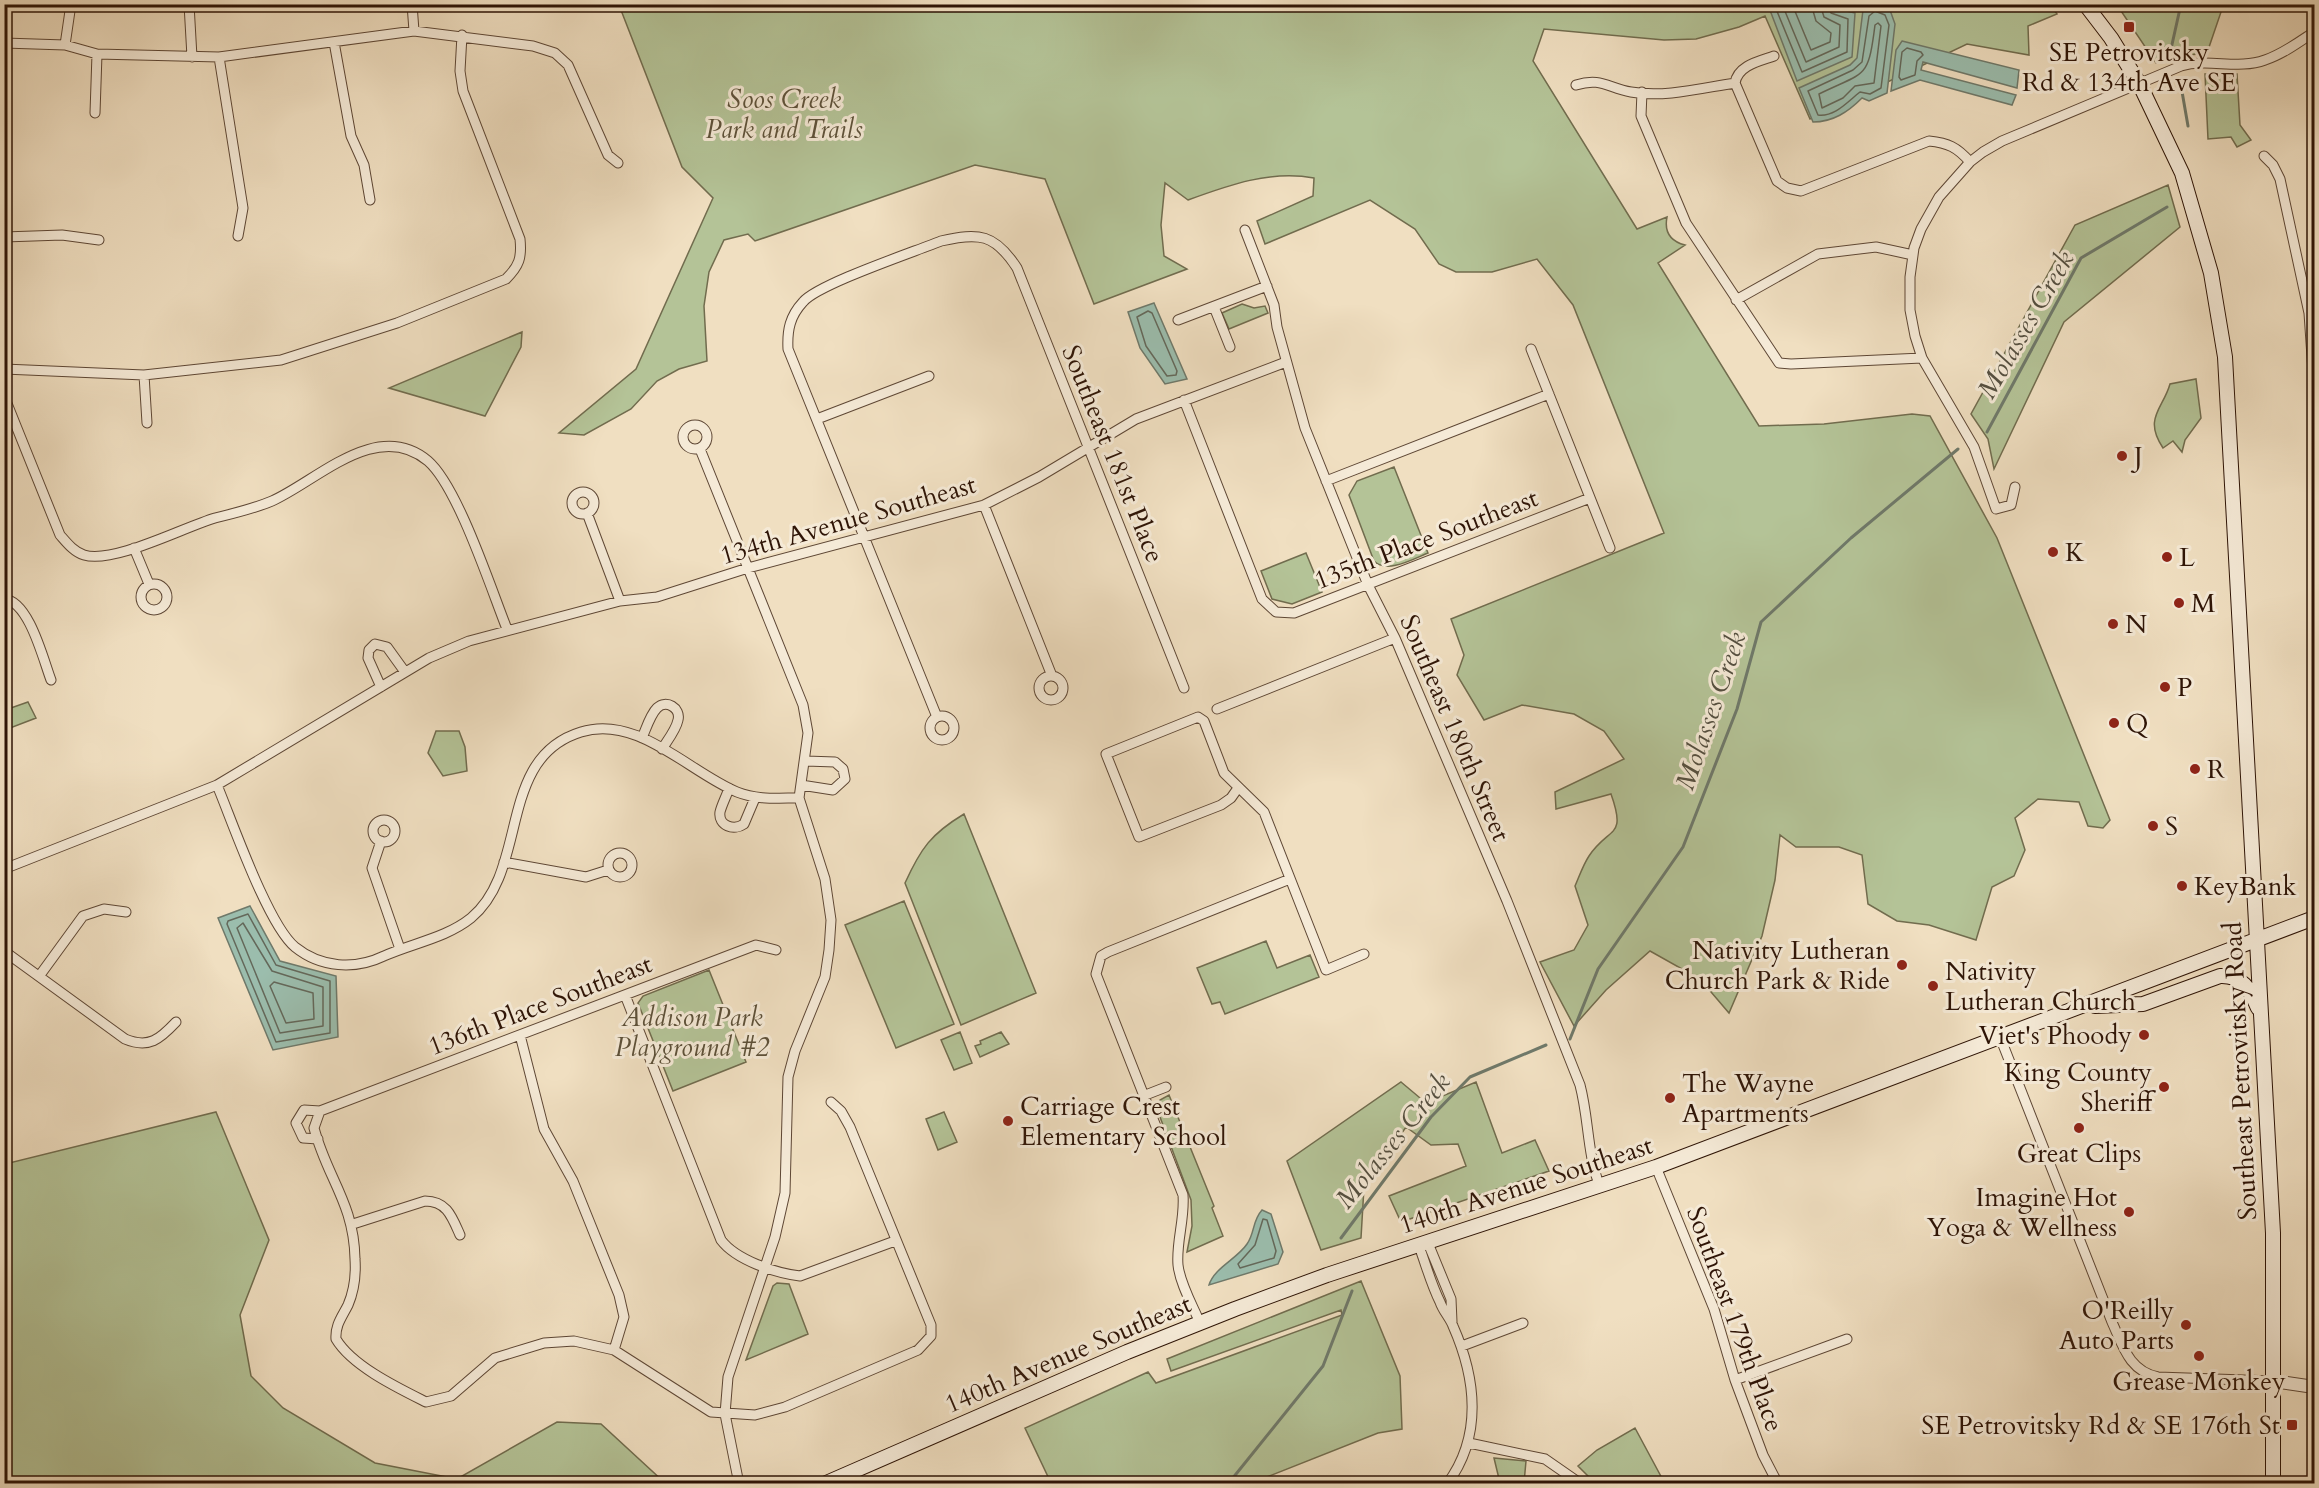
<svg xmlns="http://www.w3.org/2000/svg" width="2319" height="1488" viewBox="0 0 2319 1488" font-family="Cardo,serif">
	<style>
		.green { fill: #b4c397; stroke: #716c4e; stroke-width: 1.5 }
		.water { fill: #9bbdad; stroke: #6f796a; stroke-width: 1.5 }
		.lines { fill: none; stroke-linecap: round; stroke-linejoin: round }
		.shore { stroke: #64685a; stroke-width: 1.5 }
		.stream { stroke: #6f796a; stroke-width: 3 }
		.minor-casing { stroke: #5e4735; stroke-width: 11 }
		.tertiary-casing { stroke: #5e4735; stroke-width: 14 }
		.secondary-casing { stroke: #2e1406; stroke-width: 16 }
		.minor { stroke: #f5ead7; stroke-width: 9 }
		.tertiary { stroke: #f5ead7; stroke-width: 12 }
		.secondary { stroke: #f5ead7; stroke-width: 14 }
		.poi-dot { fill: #8f2418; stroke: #f5ead7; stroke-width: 2 }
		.labels { text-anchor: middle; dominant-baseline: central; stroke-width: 6; stroke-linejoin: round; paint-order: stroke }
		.poi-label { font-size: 26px; fill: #2e1406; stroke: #f5ead7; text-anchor: start }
		.park-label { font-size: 26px; font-style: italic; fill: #5d5139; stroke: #f5ead7 }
		.street-label { font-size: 26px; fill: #2e1406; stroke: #f5ead7 }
		.water-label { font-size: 27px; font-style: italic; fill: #544f40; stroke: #f5ead7 }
	</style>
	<rect width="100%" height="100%" fill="#f0dfc1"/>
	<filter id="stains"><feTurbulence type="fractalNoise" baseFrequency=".00333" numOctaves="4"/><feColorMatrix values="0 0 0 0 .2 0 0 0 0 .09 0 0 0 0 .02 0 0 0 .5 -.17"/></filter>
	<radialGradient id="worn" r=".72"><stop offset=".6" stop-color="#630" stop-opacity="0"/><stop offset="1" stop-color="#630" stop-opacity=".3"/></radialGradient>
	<path class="green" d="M619 5H2050L2057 14 2028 26 2029 55 1967 44 1810 119 1765 16 1739 27 1696 39 1664 40 1544 29 1533 61 1637 229 1667 217C1664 232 1670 241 1685 245L1658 263 1759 426 1824 424 1912 414 1930 416 1997 538 2110 820 2103 828 2088 826 2079 802 2038 799 2015 818 2025 850 2014 876 1992 887 1976 940 1929 925 1897 921 1868 904 1862 855 1839 847H1796L1780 835 1775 880 1762 936 1729 1013 1700 979 1650 951 1606 990 1574 1026 1540 962 1574 950 1588 925 1575 886C1579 877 1583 865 1589 856 1609 826 1627 839 1611 794L1556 809 1555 792 1624 759 1604 731 1574 714 1522 705 1484 720 1457 675 1464 655 1451 619 1664 533 1573 305 1537 259 1492 272H1456L1439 264 1415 229 1370 200 1265 244 1257 221 1313 196 1314 178C1270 170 1229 185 1188 200L1165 183 1161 225 1164 256 1187 269 1094 304 1045 179 975 165 755 241 748 234 724 240 709 272 704 306 707 361 679 369 657 381 631 409 584 435 559 433 636 369 713 198 682 167Z
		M2117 5H2231L2222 9 2207 53 2180 56 2156 63Z
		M2205 74H2237L2240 125 2251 140 2237 147 2231 137 2208 139Z
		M2168 185 2180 227 2064 322 1994 469 1988 439 1971 414 2075 225Z
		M1242 304 1254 308 1265 306 1268 313 1229 329 1222 313Z
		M522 332 521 347 485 416 389 388Z
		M2196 379 2201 418 2185 440 2182 452 2173 441 2163 448C2143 418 2163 409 2170 384Z
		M1394 467 1428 553C1413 559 1387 574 1374 561L1349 495 1357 481Z
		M1306 553 1322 592 1292 604 1272 599 1261 571Z
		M28 702 36 718 5 730V710Z
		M436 731H459L465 747 467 771 443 776 428 753Z
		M964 814 1036 993 961 1025 905 883C921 848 931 834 964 814Z
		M904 901 954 1024 896 1048 845 925Z
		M1266 941 1277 968 1310 955 1319 977 1225 1014 1220 1002 1212 1004 1197 968Z
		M709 970 746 1062 673 1091 638 1003 643 996Z
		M960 1032 972 1063 954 1070 941 1040Z
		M1001 1032 1009 1044 980 1057 975 1046 981 1044 980 1041Z
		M1401 1082 1426 1103 1476 1082 1502 1153 1535 1140 1549 1171 1401 1222 1389 1196 1466 1166 1458 1144 1431 1145 1406 1127 1364 1187 1361 1238 1321 1250 1287 1161Z
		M1169 1095 1214 1206 1212 1208 1223 1236 1187 1252 1192 1226 1191 1200 1157 1109 1160 1100Z
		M216 1112 269 1240 240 1315 251 1376 283 1408 375 1463 457 1479 557 1422 601 1424 665 1483H5V1164Z
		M944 1112 957 1142 938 1150 926 1119Z
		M1361 1281 1400 1376 1402 1429 1378 1433 1267 1477 1262 1483H1051L1025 1428 1148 1372 1156 1383 1342 1315 1341 1310 1171 1371 1167 1359Z
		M777 1283 789 1284 808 1334 746 1360 773 1286Z
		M1635 1428 1664 1482 1595 1483 1578 1466 1597 1450Z
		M1494 1458 1526 1461 1524 1483H1500Z"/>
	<path class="water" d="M1768 5H1832L1834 8 1855 13 1852 57 1797 81Z
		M1877 5 1890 10 1895 24 1887 93 1869 101 1862 98C1848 112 1833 122 1813 122L1799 88 1850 65 1857 58 1863 10Z
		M1902 41 2019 70 2017 88 1923 62 1921 70 2016 95 2012 105 1920 80 1891 91 1896 50Z
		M1154 303 1187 379 1165 384 1140 348 1128 312Z
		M250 906 280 961 336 976 338 1037 273 1050 218 918Z
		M1262 1210 1271 1214 1283 1252 1278 1264 1209 1285C1214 1268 1237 1259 1247 1244 1255 1233 1252 1221 1262 1210Z"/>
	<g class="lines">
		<path class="shore" d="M1774 4 1802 72 1847 52 1848 19 1831 13 1827 4
			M1782 4 1806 62 1839 47 1840 25 1824 17 1820 4
			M1792 4 1811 50 1830 42 1831 33 1816 21 1811 4
			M1875 11 1885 15 1889 25 1881 88 1870 94 1860 92C1847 102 1835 117 1818 115L1808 91 1853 70 1862 62 1869 16Z
			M1878 23 1881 26 1874 83 1855 86 1843 98 1822 108 1819 94C1866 71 1868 80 1875 25Z
			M1907 48 1921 52 1923 55 1917 61 1915 75 1901 80 1899 77 1902 52Z
			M1148 311 1152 313 1177 371 1176 375 1167 376 1146 346 1137 317Z
			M248 914 276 965 330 981V1033L276 1042 227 924 228 921Z
			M243 923 272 971 323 987V1026L280 1033 237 928Z
			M274 982 313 993 314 1019 286 1023 270 986Z
			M1263 1219 1267 1220 1276 1251 1274 1258 1240 1268 1238 1264 1255 1245Z"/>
		<path class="stream" d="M2171 49 2181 4
			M2180 80 2188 126
			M1987 432 2081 258 2167 207
			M1570 1039 1598 969 1683 847 1737 709 1761 622 1851 538 1958 449
			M1341 1238 1431 1117 1470 1077 1546 1045
			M1228 1484 1323 1366 1352 1291"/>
		<g class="minor-casing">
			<path id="minor" d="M189 4 192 57
				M412 4 414 31
				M334 42 351 136 364 165 370 200
				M4 43 65 45 97 54 219 57 414 31 533 46 555 53 568 65 608 155 618 163
				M65 45 71 4
				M219 57 243 208 238 236
				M1735 83 1777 181 1787 188 1801 191 1929 141C1948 143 1957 147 1970 162
				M1735 83C1738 65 1760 61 1774 56
				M1576 85C1601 77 1608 88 1631 92 1664 98 1702 88 1735 83
				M1642 92 1641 116 1686 223 1779 363 1791 364 1922 358
				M95 113 97 54
				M2264 156 2273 165 2280 179 2309 313 2314 386
				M1245 230 1274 305 1277 327 1305 428 1368 585 1395 638 1507 901 1580 1085C1589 1119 1587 1154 1600 1187
				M4 237 62 235 99 240
				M1736 300 1818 254 1876 247 1913 255
				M1214 307 1230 347
				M1178 320 1267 286
				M1531 349 1610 548
				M4 369 144 375 281 360 397 323 506 279C519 266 522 258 520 239L463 91 460 71 462 35
				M144 375 147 423
				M4 396 60 535C67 543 74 552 84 555 114 564 184 527 215 518 235 513 253 509 272 501 317 481 377 418 428 461 458 487 491 589 507 629
				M1184 400 1262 599 1276 612 1294 613 1590 498
				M817 419 929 376
				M683 437a12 12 0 1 1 24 0a12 12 0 1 1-24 0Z
				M700 449 803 705 808 733 799 798 825 879 831 920 829 950 825 977 795 1051 788 1077 785 1193 775 1237 728 1377 725 1414 739 1484
				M1326 481 1549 394
				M2015 487 2011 505 1996 509 1974 447 1922 358 1915 336 1910 310V277L1914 248 1921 229 1939 197 1970 162 1983 152 2002 141 2181 66C2209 58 2238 70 2265 60 2283 54 2299 42 2314 32
				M572 503a11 11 0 1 1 22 0a11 11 0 1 1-22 0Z
				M984 505 1052 676
				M587 513 620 601
				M134 548 149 584
				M141 597a13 13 0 1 1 26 0a13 13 0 1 1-26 0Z
				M4 599C29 601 43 659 51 680
				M1039 688a12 12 0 1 1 24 0a12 12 0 1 1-24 0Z
				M381 687 368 658 369 650 375 644 387 647 405 672
				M1217 709 1395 638
				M930 728a12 12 0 1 1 24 0a12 12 0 1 1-24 0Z
				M937 717 788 349C787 330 790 316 803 302 818 284 914 252 941 241 979 232 995 234 1017 268L1184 688
				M642 738C646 729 650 715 657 708 666 699 681 708 678 720 676 730 667 741 662 749
				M217 785C232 821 268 925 295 947 321 968 355 970 384 956 413 943 446 938 471 918 530 869 496 758 581 732 637 714 689 772 737 792 757 800 777 798 799 798
				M801 785 833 790 845 779 843 769 835 762 806 761
				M729 788C727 795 722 804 720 812 718 826 734 831 744 824L755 798
				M1238 788 1231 798 1221 805 1139 837 1106 754 1198 717 1204 721 1224 773 1264 812 1326 970 1364 954
				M373 831a11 11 0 1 1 22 0a11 11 0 1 1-22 0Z
				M381 841 372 868 400 949
				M608 865a12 12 0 1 1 24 0a12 12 0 1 1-24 0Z
				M504 862 586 877 608 870
				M4 869 217 785 429 658 469 641 620 601 657 597 748 568 984 505 1039 477 1136 419 1286 362
				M776 950 756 945 320 1111 314 1128C327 1178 354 1203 355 1259 356 1274 354 1291 348 1305 342 1317 335 1325 336 1339 352 1366 398 1388 426 1402L451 1396 495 1358 544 1343 574 1341 614 1350 711 1412 755 1415 785 1407 918 1350 931 1336V1325L850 1127 841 1111 831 1102
				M4 951 125 1039C149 1049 160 1039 176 1022
				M40 975 83 916 104 909 126 912
				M625 995 721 1240C736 1260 775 1273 800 1276L895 1241
				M520 1035 544 1129 573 1181 619 1295 624 1317 614 1350
				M2000 1037 2112 1322C2123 1346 2129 1371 2158 1377L2273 1381
				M1143 1096 1166 1087
				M318 1139 303 1138 296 1123 304 1110 320 1111
				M1656 1167 1714 1309 1735 1380 1763 1455 1778 1484
				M353 1224 425 1201C447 1201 452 1217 460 1235
				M1428 1243 1451 1299 1452 1322
				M1419 1246C1426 1265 1431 1284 1440 1302 1443 1311 1450 1318 1453 1326 1476 1378 1483 1436 1447 1484
				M1200 1323C1193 1306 1180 1284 1178 1265 1176 1242 1185 1219 1183 1195L1096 974 1101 956 1108 952 1290 879
				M1462 1346 1523 1323
				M1735 1380 1847 1339
				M1469 1443 1545 1459 1581 1484"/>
		</g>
		<g class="tertiary-casing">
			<path id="tertiary" d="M2273 1381 2314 1387"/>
		</g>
		<g class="secondary-casing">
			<path id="secondary" d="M2085 4 2111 38 2140 85 2182 173 2211 273 2225 357 2273 1233V1484
				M2095 1006 2143 1004 2220 976C2242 975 2250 989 2258 1008
				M824 1484 1127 1352 1235 1309 1327 1275 1656 1167 2314 918"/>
		</g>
		<use href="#minor" class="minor"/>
		<use href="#tertiary" class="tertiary"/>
		<use href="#secondary" class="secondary"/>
	</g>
	<g class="poi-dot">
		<rect x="2123" y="21" width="12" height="12" rx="3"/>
		<circle cx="2122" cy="456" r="6"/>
		<circle cx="2053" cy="552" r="6"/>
		<circle cx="2167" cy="557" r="6"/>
		<circle cx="2179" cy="603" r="6"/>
		<circle cx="2113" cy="624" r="6"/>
		<circle cx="2165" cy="687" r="6"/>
		<circle cx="2114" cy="723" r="6"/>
		<circle cx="2195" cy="769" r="6"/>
		<circle cx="2153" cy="826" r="6"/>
		<circle cx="2182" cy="886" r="6"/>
		<circle cx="1902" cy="965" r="6"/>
		<circle cx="1933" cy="986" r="6"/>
		<circle cx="2144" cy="1035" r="6"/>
		<circle cx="2164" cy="1087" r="6"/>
		<circle cx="1670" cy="1098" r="6"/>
		<circle cx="1008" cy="1121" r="6"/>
		<circle cx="2079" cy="1128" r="6"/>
		<circle cx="2129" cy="1212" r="6"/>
		<circle cx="2186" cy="1325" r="6"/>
		<circle cx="2199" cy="1356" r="6"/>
		<rect x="2286" y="1419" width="12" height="12" rx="3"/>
	</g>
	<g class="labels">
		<g class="poi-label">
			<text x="2129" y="52" text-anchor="middle">SE Petrovitsky<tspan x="2129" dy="30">Rd &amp; 134th Ave SE</tspan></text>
			<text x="2134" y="456">J</text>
			<text x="2065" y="552">K</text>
			<text x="2179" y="557">L</text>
			<text x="2191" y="603">M</text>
			<text x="2125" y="624">N</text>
			<text x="2177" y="687">P</text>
			<text x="2126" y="723">Q</text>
			<text x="2207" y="769">R</text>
			<text x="2165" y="826">S</text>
			<text x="2194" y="886">KeyBank</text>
			<text x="1890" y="950" text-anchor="end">Nativity Lutheran<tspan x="1890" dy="30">Church Park &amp; Ride</tspan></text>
			<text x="1945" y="971">Nativity<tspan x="1945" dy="30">Lutheran Church</tspan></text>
			<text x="2132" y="1035" text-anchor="end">Viet's Phoody</text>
			<text x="2152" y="1072" text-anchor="end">King County<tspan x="2152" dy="30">Sheriff</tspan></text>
			<text x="1682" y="1083">The Wayne<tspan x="1682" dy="30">Apartments</tspan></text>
			<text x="1020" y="1106">Carriage Crest<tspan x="1020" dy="30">Elementary School</tspan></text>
			<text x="2079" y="1153" text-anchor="middle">Great Clips</text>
			<text x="2117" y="1197" text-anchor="end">Imagine Hot<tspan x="2117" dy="30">Yoga &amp; Wellness</tspan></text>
			<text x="2174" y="1310" text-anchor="end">O'Reilly<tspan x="2174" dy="30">Auto Parts</tspan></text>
			<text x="2199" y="1381" text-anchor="middle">Grease Monkey</text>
			<text x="2280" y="1425" text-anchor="end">SE Petrovitsky Rd &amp; SE 176th St</text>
		</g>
		<g class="park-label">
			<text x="784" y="99">Soos Creek<tspan x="784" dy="30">Park and Trails</tspan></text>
			<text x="692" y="1017">Addison Park<tspan x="692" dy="30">Playground #2</tspan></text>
		</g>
		<g class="street-label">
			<text transform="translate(1113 454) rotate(68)">Southeast 181st Place</text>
			<text transform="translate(848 520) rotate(-16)">134th Avenue Southeast</text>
			<text transform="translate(1426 539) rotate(-21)">135th Place Southeast</text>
			<text transform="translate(1455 728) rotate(67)">Southeast 180th Street</text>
			<text transform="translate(540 1005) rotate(-21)">136th Place Southeast</text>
			<text transform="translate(2240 1071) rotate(-93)">Southeast Petrovitsky Road</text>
			<text transform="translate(1526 1185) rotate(-18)">140th Avenue Southeast</text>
			<text transform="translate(1735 1319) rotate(70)">Southeast 179th Place</text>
			<text transform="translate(1068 1354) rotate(-23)">140th Avenue Southeast</text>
		</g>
		<g class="water-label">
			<text transform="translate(2026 325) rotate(-60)">Molasses Creek</text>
			<text transform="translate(1711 711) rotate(-71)">Molasses Creek</text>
			<text transform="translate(1393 1141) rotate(-51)">Molasses Creek</text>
		</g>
	</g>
	<rect width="2319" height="1488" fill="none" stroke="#f0dfc1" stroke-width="24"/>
	<rect x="6" y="6" width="2307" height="1476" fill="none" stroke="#2e1406" stroke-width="3"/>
	<rect x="12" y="12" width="2295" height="1464" fill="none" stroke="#2e1406" stroke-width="1.5"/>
	<rect width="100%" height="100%" filter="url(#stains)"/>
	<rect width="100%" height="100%" fill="url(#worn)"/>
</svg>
